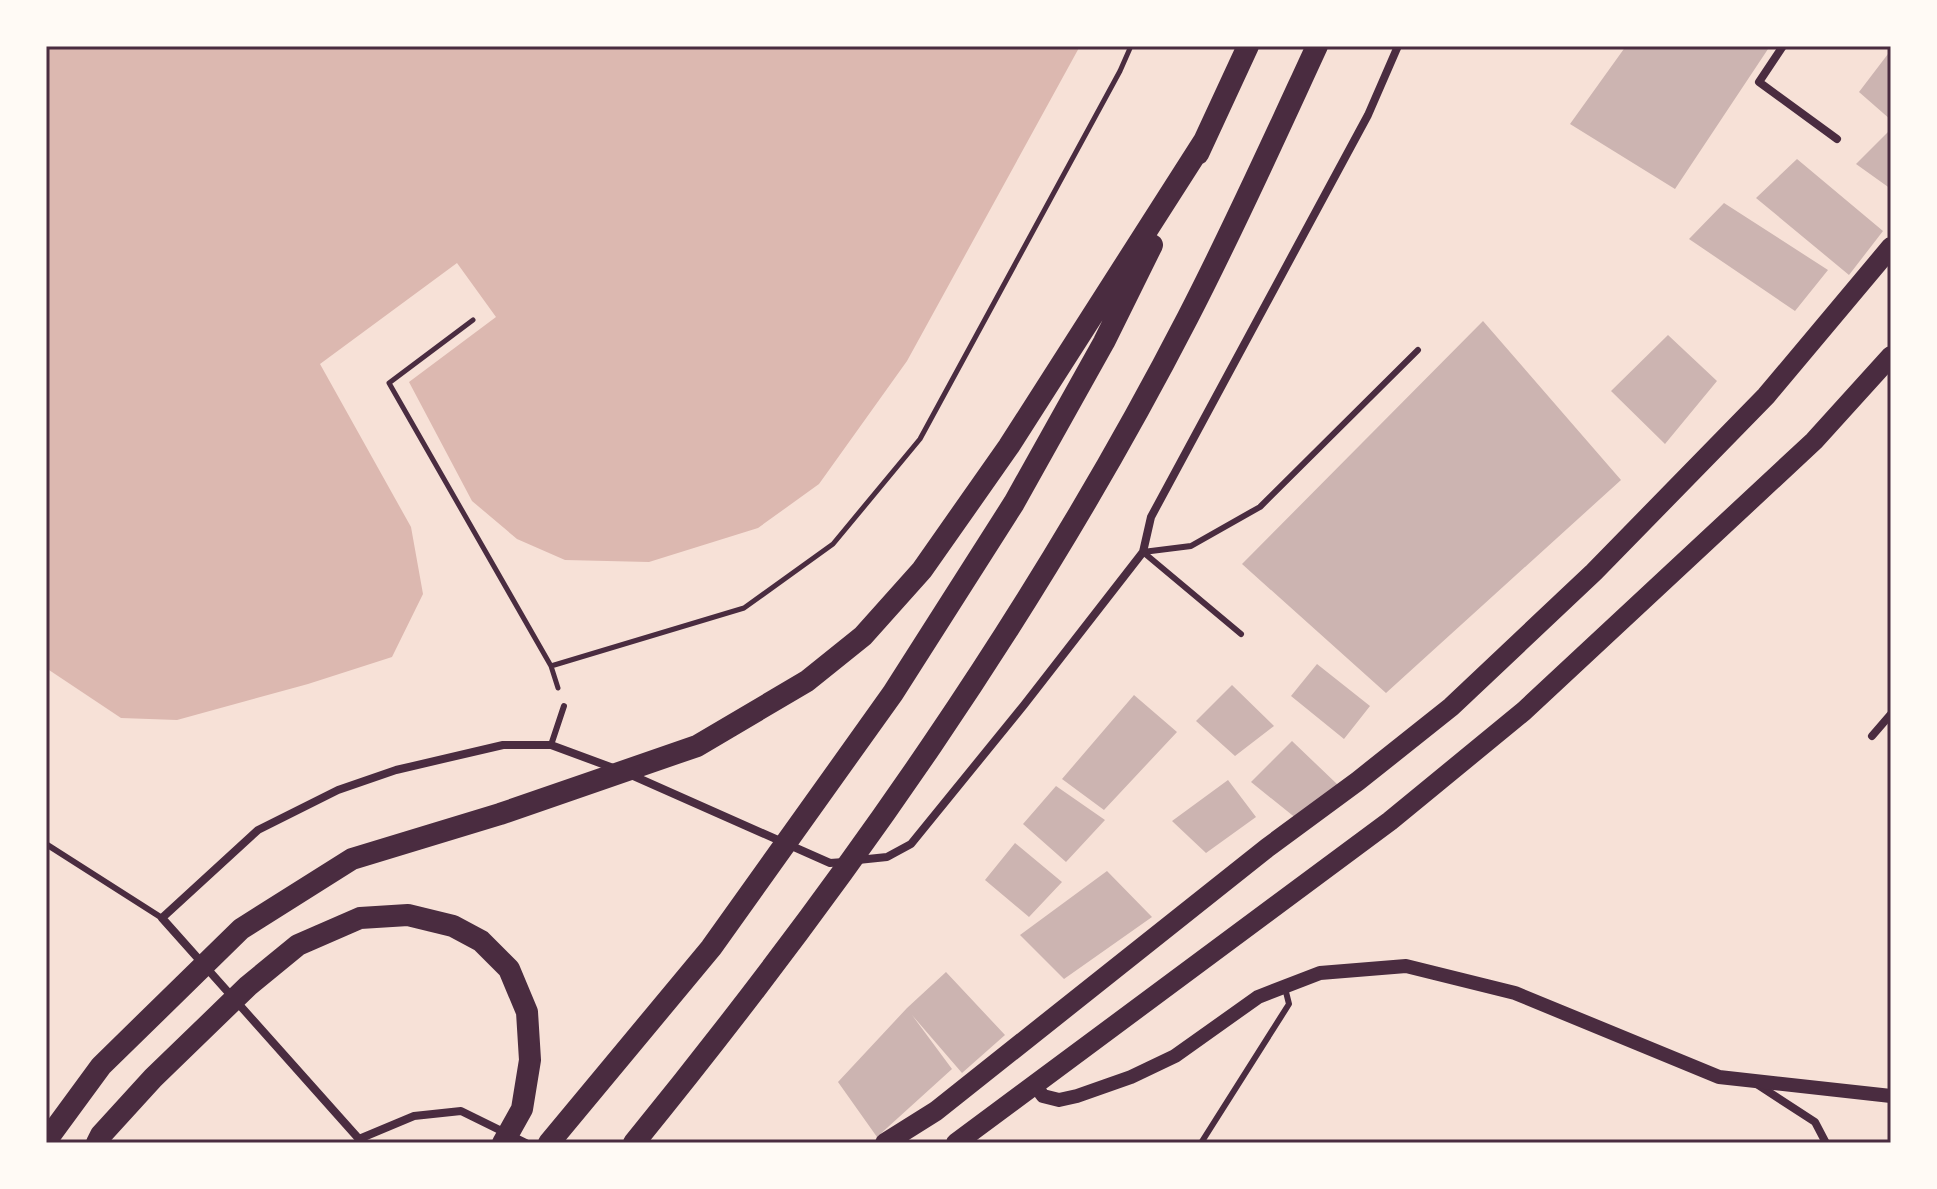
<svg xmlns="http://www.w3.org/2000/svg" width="1937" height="1189" viewBox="0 0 1937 1189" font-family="'IBM Plex Sans',sans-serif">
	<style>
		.water { fill: #dcb8b0 }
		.building { fill: #ccb4b1 }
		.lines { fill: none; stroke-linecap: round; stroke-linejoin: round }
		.path { stroke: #4a2c40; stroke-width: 5 }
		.service { stroke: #4a2c40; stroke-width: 6 }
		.minor { stroke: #4a2c40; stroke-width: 8 }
		.tertiary { stroke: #4a2c40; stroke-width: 14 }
		.primary { stroke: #4a2c40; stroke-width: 20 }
		.trunk { stroke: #4a2c40; stroke-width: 22 }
		.neatline { fill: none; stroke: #4a2c40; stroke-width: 3 }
	</style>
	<rect width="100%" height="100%" fill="#f7e1d7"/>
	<path class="water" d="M46 46H1080L907 361 819 484 758 528 649 562 565 560 517 539 472 501 409 382 496 317 457 263 320 364 411 527 423 594 392 657 308 684 177 720 121 718 46 668Z"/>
	<path class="building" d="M1626 46H1770L1675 189 1570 124Z
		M1891 50V120L1859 92Z
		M1891 129V189L1856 164Z
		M1797 159 1883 231 1849 275 1756 198Z
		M1724 203 1828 270 1795 311 1689 239Z
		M1483 321 1621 480 1386 693 1242 564Z
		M1668 335 1717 381 1665 444 1611 391Z
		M1317 664 1370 706 1344 739 1291 696Z
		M1232 685 1274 726 1235 756 1196 721Z
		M1134 695 1177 732 1104 810 1062 779Z
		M1292 741 1338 785 1297 819 1251 782Z
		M1228 780 1256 817 1206 853 1172 821Z
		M1056 786 1105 820 1066 862 1023 824Z
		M1015 843 1062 882 1029 917 985 880Z
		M1107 871 1152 917 1064 979 1020 935Z
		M946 972 1005 1035 962 1073 912 1015 952 1069 877 1137 838 1082 907 1008Z"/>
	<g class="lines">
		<path class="path" d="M473 320 389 383 551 666 744 608 833 544 920 439 1120 71 1131 46
			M551 666 558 688"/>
		<path class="service" d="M1143 552 1191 546 1260 507 1418 350
			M1143 552 1241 634
			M551 745 564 706
			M46 844 162 918
			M1201 1143 1289 1004 1285 988"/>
		<path class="minor" d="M1783 46 1759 82 1837 139
			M1872 736 1891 714
			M629 774 830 863 844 862
			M858 860 887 857 911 844 1024 705 1143 552 1151 517 1368 115 1398 46
			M1755 1083 1815 1122 1826 1143
			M526 1143 461 1111 414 1116 359 1139 162 918 258 830 338 790 396 770 503 745H551L616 769"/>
		<path class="tertiary" d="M1034 1084 1043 1096 1059 1100 1077 1096 1131 1077 1175 1056 1258 997 1320 973 1406 966 1515 993 1719 1077 1891 1096"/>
		<path class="primary" d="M885 1143 936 1111 1267 848 1358 781 1451 707 1594 572 1766 396 1891 247
			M956 1143 1390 821 1524 711 1814 441 1891 356"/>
		<path class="trunk" d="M1198 154 1248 46
			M46 1141 101 1066 241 929 352 859 500 814 697 746 807 681 863 636 922 570 1009 446 1204 141
			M97 1143 101 1135 153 1078 248 986 298 945 360 918 408 915 453 926 481 941 509 969 527 1012 530 1060 522 1109 503 1143
			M549 1143 711 948 893 693 1014 503 1104 342 1152 245
			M634 1143C843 886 1036 612 1188 317 1234 228 1275 137 1317 46"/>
	</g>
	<rect width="1937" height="1189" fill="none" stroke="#fffaf5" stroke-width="96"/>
	<rect x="48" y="48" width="1841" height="1093" class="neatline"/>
</svg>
